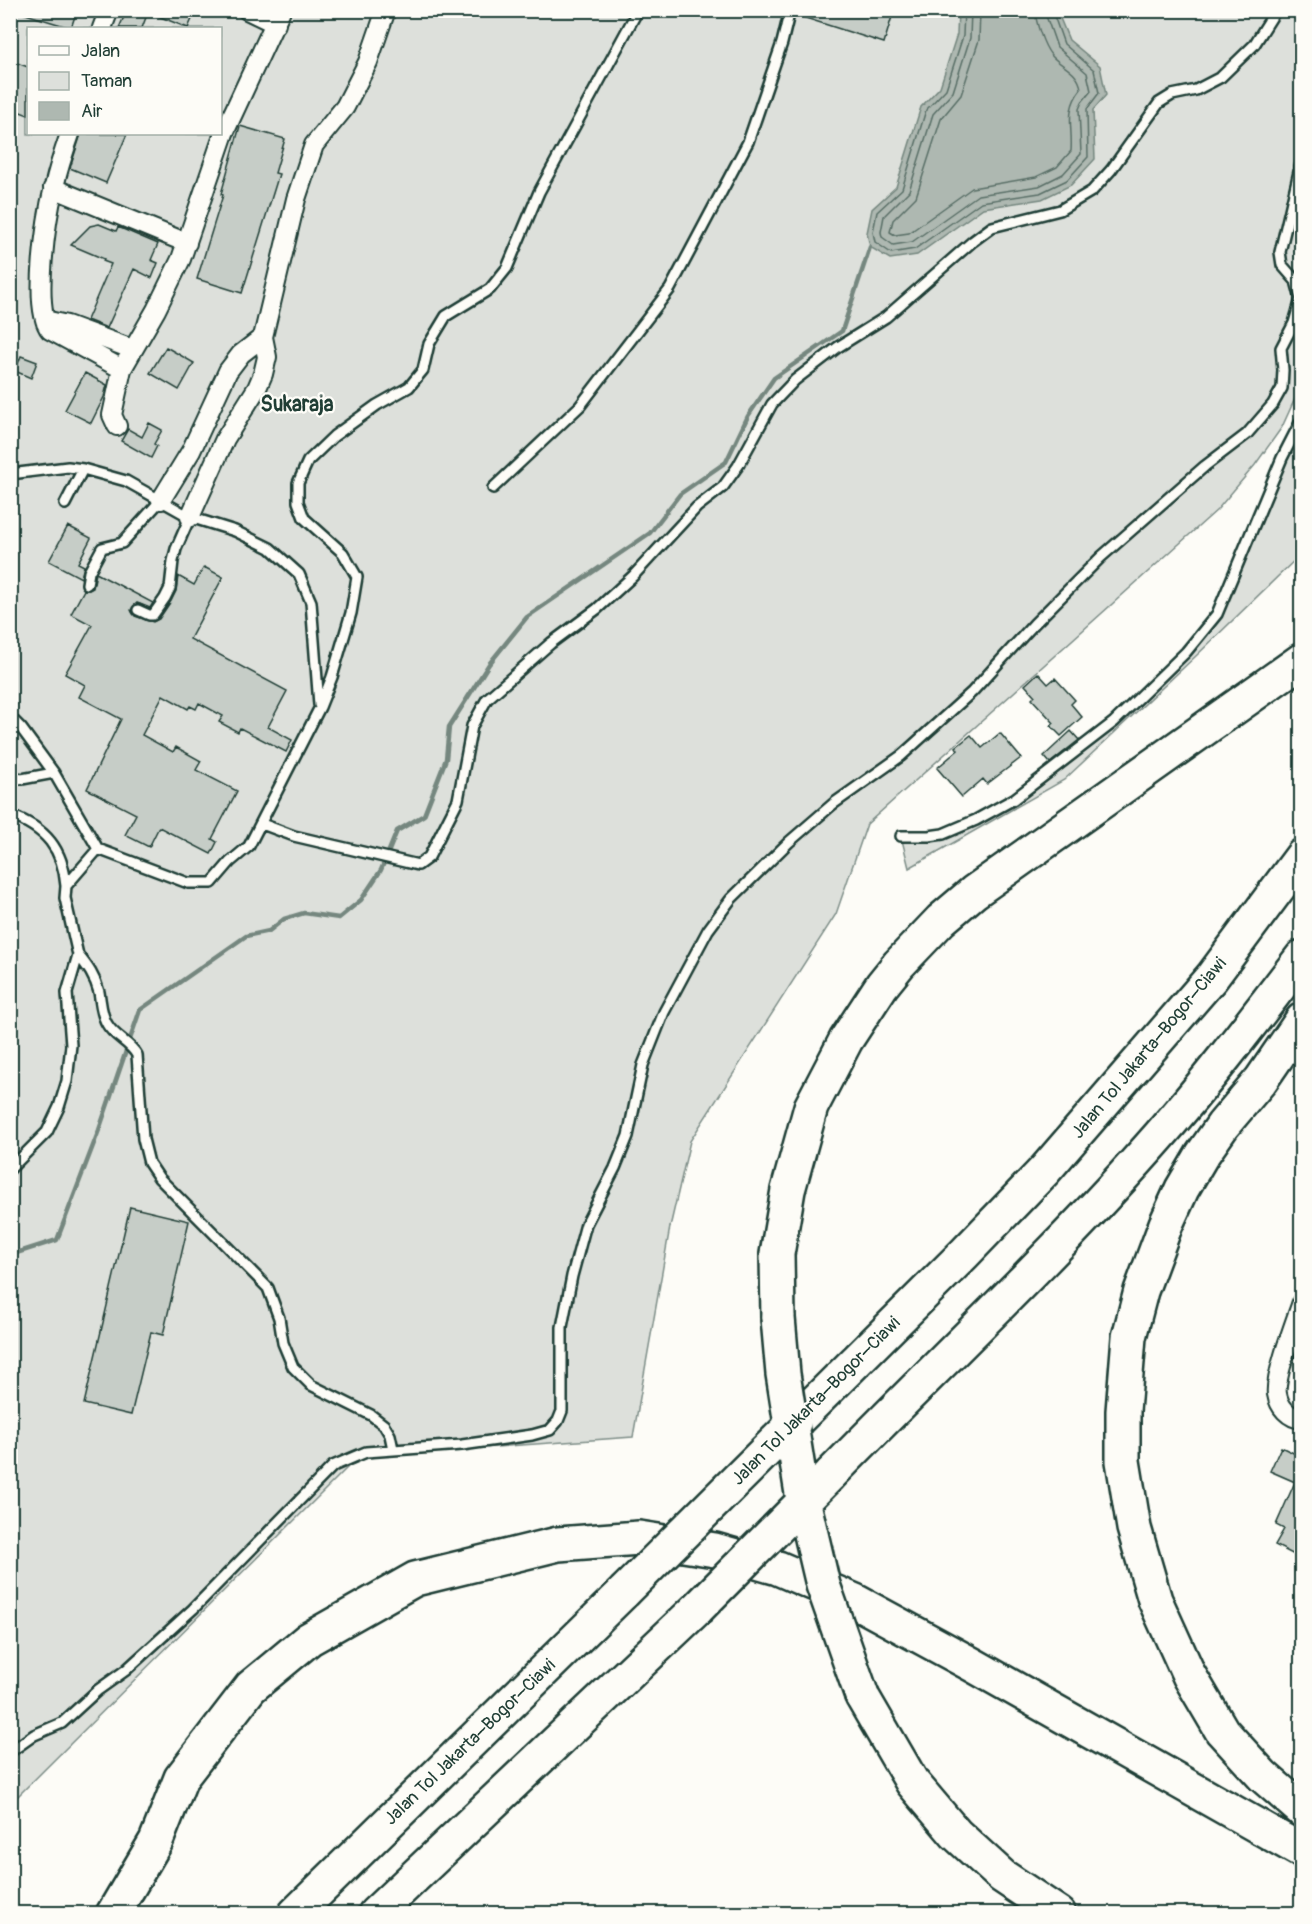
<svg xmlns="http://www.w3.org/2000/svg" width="1312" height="1924" viewBox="0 0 1312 1924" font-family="Pangolin,sans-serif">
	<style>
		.green { fill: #dde0db; stroke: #7e8e88; stroke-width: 1.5; fill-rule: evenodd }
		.water { fill: #aeb8b1; stroke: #75877f; stroke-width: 1.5 }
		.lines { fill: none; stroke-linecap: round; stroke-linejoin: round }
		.shore { stroke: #586e66; stroke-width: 1.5 }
		.stream { stroke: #75877f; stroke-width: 4.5 }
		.building { fill: #c6cdc7; stroke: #1f3d34; stroke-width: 1.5 }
		.lane-casing { stroke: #1f3d34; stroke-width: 14 }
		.street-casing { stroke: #1f3d34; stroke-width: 22 }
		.highway-casing { stroke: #1f3d34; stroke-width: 38 }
		.lane { stroke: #fdfcf7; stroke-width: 9 }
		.street { stroke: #fdfcf7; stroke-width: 18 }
		.highway { stroke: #fdfcf7; stroke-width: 33 }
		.highway-bridge-casing { stroke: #1f3d34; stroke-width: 38; stroke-linecap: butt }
		.highway-bridge { stroke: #fdfcf7; stroke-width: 33 }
		.labels { text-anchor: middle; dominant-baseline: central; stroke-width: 4.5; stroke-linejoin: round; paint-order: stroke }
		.street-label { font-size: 18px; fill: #1f3d34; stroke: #fdfcf7 }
		.quarter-label { font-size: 21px; font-weight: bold; fill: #1f3d34; stroke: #fdfcf7 }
	</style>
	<rect width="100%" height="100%" fill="#fdfcf7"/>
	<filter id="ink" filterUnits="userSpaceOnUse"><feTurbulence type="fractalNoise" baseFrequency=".0167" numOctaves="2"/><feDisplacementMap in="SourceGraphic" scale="12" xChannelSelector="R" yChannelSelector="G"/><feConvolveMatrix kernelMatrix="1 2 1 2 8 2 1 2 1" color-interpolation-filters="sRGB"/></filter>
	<g filter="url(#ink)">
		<path class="green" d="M11 11H1301L1302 383 1282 427 1255 465 1217 510 867 824 836 914 690 1141 670 1227 633 1437 358 1457 11 1803ZM28 28H220V134H28Z
			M1301 419V554L1197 655 1064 780 909 868 901 836 943 834 1014 799 1114 722 1217 613Z"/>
		<path class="water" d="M958 11H1057L1069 40 1100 66 1106 95 1093 110 1095 159 1071 185 1042 199 983 208 917 255 890 259 870 247 867 233 872 209 896 187 921 107 940 87 957 34Z"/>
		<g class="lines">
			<path class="shore" d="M964 10 963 36 946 89 926 110 902 189 877 212 873 232 875 242 891 253 915 249 981 202 1040 193 1067 180 1088 157 1087 109 1099 93 1094 70 1064 44 1052 10
				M971 10 970 38 953 92 933 114 909 191 884 216 881 232 882 237 893 245 912 242 978 195 1039 186 1063 174 1081 154 1079 109 1082 102 1091 91 1087 73 1057 47 1044 10
				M980 10 979 40 961 95 941 119 916 197 893 220 890 232 895 235 909 233 972 188 1036 177 1057 167 1071 151C1073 126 1064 111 1081 89 1079 71 1061 67 1051 55 1043 45 1036 23 1035 10"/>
			<path class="stream" d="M10 1255 57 1240 99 1130 140 1010 246 936 269 931 284 919 304 913 339 918 361 900 381 870 397 831 424 815 446 759 449 727 489 664 527 617 650 533 680 494 726 462 748 416 774 378 842 331 870 247"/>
		</g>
		<path class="building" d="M22 10H77L71 28 22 13Z
			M127 10H196L188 28 148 12 142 28H119Z
			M797 10H894L884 43 796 15Z
			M17 63 28 67V115L10 108V79Z
			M240 126 285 139 275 173 279 174 242 293 197 279 223 195 221 194Z
			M81 134H127L106 183 70 168Z
			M99 224 116 231 118 227 158 244 151 260 158 263 152 278 134 269 107 328 87 320 111 264 103 261 104 259 71 245 90 226Z
			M166 347 194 363 179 390 150 373Z
			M21 356 37 362 31 378 15 371Z
			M85 373 107 385 104 397 91 423 65 410Z
			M149 423 162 430 154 444 157 446 151 458 121 441 128 429 142 437Z
			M68 526 91 538 78 563 84 566 81 578 49 561Z
			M204 567 223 577 190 639 287 691 268 727 292 740 286 752 240 728 238 732 219 722 223 716 199 703 196 709 190 706 188 709 163 695 142 735 173 752 176 747 201 761 196 770 237 791 212 839 217 842 211 854 159 827 149 847 125 835 136 814 87 789 121 719 79 697 85 685 65 674 92 625 71 614 84 590H89L93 588 96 573 153 603 150 608 137 603 131 610 135 616 153 622 159 619 171 601 176 591 178 576 194 585Z
			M1038 673 1048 684 1055 678 1075 700 1071 704 1082 717 1061 736 1051 726 1054 723 1032 699 1035 696 1025 685Z
			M1071 731 1079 740 1050 763 1044 756Z
			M1000 733 1021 758 987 784 983 779 962 797 937 768 958 750 956 747 971 735 982 748Z
			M130 1207 189 1221 163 1335 151 1332 131 1415 84 1404Z
			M1281 1447 1302 1457V1531L1297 1540 1302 1543V1559L1275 1545 1284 1529 1276 1525 1295 1482 1270 1471Z"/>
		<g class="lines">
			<g class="lane-casing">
				<path id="lane" d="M10 474 68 467 83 469 126 481 190 517 235 531 270 548 299 574 311 602 319 705
					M493 488 580 406 670 289 748 142 782 43 790 10
					M65 504 83 469
					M87 584 89 572 102 548 122 543 161 500
					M138 610 149 615H153L165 598 170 588 173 561 176 549 190 517
					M10 717 21 728 54 773
					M10 777 22 779 54 773 98 849 66 886 65 898 78 955 67 993 71 1045 67 1081 59 1107 47 1132 10 1169
					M10 815C46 828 63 849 66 886
					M262 824 294 836 418 865 429 857 458 800 472 726 487 699 551 643 597 609 633 576 697 507 723 487 738 466 772 404 795 380 838 347 886 317 973 241 992 227 1060 210 1092 191 1111 170 1159 103 1172 95 1196 90 1221 77 1254 45 1276 10
					M901 836H929L943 834 976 820 1014 799 1114 722 1186 652 1217 614 1282 458 1302 419
					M98 849 188 883H212L230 862 249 846 320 707 332 677 351 613 357 577 343 553 304 518 298 502V483L308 461 334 436 377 405 409 387 423 370 429 344 446 316 490 289 507 268 539 192 638 10
					M78 955C88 967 95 977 99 992 101 1003 101 1014 107 1024 114 1037 130 1042 137 1055L143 1139 149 1163 159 1178 268 1288 279 1318 283 1343 293 1367 311 1385 371 1415 384 1425 390 1435 393 1449
					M10 1752 34 1735 62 1723 98 1690 126 1670 193 1609 333 1466 366 1452 462 1445 532 1435 550 1430 558 1421 562 1411V1327L572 1276 586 1224 615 1168 628 1136 643 1065 664 1012 708 930 731 899 789 842 833 804 901 756 972 692 1034 624 1101 557 1205 466 1247 434 1273 404 1282 388 1283 370 1281 348 1294 323 1301 299 1296 281 1282 265 1280 252 1302 159"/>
			</g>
			<g class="street-casing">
				<path id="street" d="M247 10 276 24
					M102 28 109 10
					M70 134C64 151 58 169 54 187 47 215 32 309 50 330L122 369
					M53 188 187 243
					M46 323 49 321 67 325 132 349
					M117 426 112 415 122 369 156 310 181 259 224 133 281 10
					M161 500 191 451 228 371 241 354 263 337 296 199 314 145 345 107 368 62 386 10
					M190 517 225 439 257 388 263 374 267 357 263 337
					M1302 1302C1296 1320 1274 1377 1277 1394 1279 1407 1289 1418 1302 1419"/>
			</g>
			<g class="highway-casing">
				<path id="highway" d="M1302 1020 1261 1080 1223 1125 1202 1155 1182 1189 1166 1224 1141 1291 1129 1337 1123 1411V1461L1134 1528 1155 1600 1189 1675 1222 1731 1263 1776 1302 1810
					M778 1318 777 1254 788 1190 811 1107 846 1040 882 985 899 964 941 920 974 892 1302 660
					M794 1423 964 1254 1045 1170 1212 977 1302 856
					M830 1475C940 1362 1056 1254 1160 1135 1210 1078 1256 1017 1302 957
					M862 1696 912 1782 956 1834 1002 1876 1059 1914
					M113 1914 156 1841 181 1778 251 1687 309 1639 415 1579 558 1544 639 1538 715 1550 778 1568 855 1601 973 1665 1302 1851
					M295 1914 624 1592
					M375 1914 698 1608"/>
			</g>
			<use href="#lane" class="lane"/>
			<use href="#street" class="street"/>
			<use href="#highway" class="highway"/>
			<g class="highway-bridge-casing">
				<path id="highway-bridge" d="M778 1318 783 1374 803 1500 823 1585 862 1696
					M624 1592 794 1423
					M698 1608 830 1475"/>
			</g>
			<use href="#highway-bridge" class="highway-bridge"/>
		</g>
	</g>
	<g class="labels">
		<g class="street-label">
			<text transform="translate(1149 1048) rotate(-50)">Jalan Tol Jakarta–Bogor–Ciawi</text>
			<text transform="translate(816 1401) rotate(-45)">Jalan Tol Jakarta–Bogor–Ciawi</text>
			<text transform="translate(470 1742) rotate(-44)">Jalan Tol Jakarta–Bogor–Ciawi</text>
		</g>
		<g class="quarter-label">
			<text x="297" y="404">Sukaraja</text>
		</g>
	</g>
	<rect width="1312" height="1924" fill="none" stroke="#fdfcf7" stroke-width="36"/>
	<rect x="18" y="18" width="1276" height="1888" fill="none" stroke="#1f3d34" stroke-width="2" filter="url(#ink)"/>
	<rect x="27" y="27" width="195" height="108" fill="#fdfcf7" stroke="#a4b0a9" stroke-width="1.5"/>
	<rect x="39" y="46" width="30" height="9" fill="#fdfcf7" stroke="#a4b0a9" stroke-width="1.5"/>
	<text x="81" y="57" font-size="18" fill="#1f3d34">Jalan</text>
	<rect x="39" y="72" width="30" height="18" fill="#dde0db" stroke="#a4b0a9" stroke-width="1.5"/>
	<text x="81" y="87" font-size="18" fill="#1f3d34">Taman</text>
	<rect x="39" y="102" width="30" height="18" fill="#aeb8b1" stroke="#a4b0a9" stroke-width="1.5"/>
	<text x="81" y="117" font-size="18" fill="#1f3d34">Air</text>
</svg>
